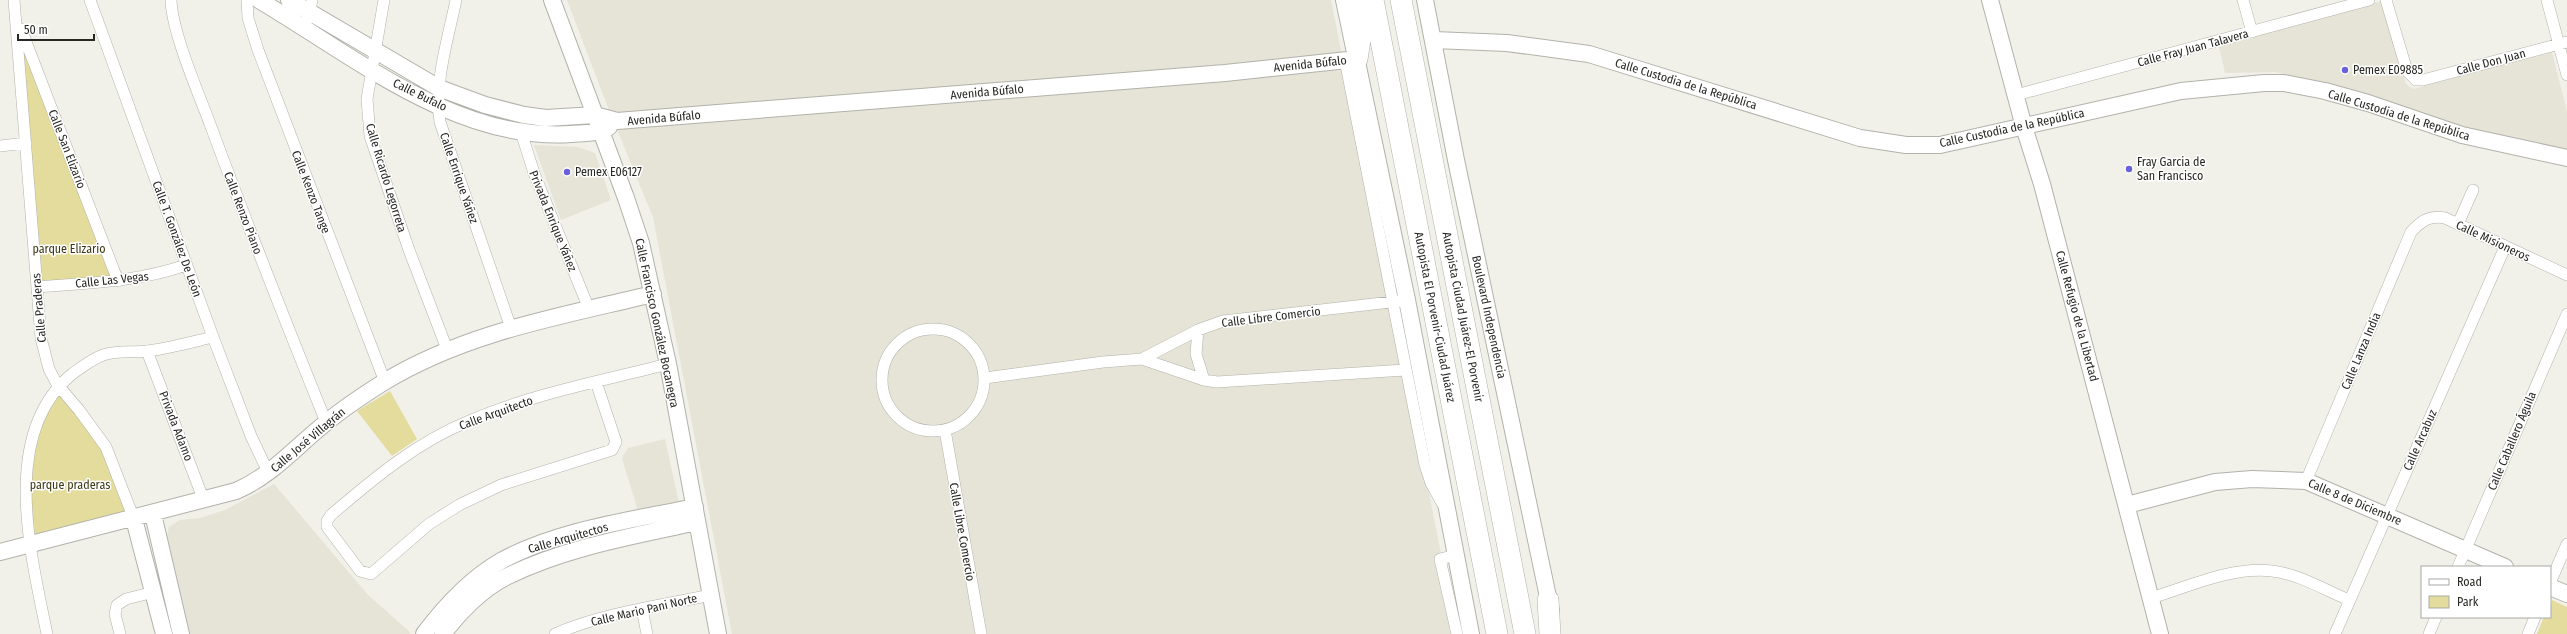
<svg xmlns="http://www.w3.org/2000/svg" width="2567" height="634" viewBox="0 0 2567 634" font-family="'Fira Sans Condensed',sans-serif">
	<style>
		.built { fill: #e6e4d6 }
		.green { fill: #e3dc9c }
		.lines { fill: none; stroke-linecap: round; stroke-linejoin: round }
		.street-casing { stroke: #b2b2ab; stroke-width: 12 }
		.secondary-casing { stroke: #b2b2ab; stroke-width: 18 }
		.highway-casing { stroke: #b2b2ab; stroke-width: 22 }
		.street { stroke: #fff; stroke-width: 11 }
		.secondary { stroke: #fff; stroke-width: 16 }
		.highway { stroke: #fff; stroke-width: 21 }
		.poi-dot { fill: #6961da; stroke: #fff; stroke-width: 1.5 }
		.labels { text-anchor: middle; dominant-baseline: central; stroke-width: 3; stroke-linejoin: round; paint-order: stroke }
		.street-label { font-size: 12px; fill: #272724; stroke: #fff }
		.poi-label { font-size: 12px; fill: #272724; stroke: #fff; text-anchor: start }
		.park-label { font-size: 12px; fill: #3c3814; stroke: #fff }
	</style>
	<rect width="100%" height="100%" fill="#f1f0e9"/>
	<path class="built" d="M567 0H1331L1457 634H732L653 217 609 110Z
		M2382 1 2406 84 2413 89 2552 52 2567 112V151L2492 135 2335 86 2275 72 2225 73 2219 46Z
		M534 145 578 147 595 153 611 200 561 220Z
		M665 439 679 503 638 511 622 458 628 448Z
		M274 484 368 595 410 632 409 634H187L165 544 169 527 180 520 200 518 225 510Z"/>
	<path class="green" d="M17 17 118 281 37 287Z
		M57 384 94 428 134 519 28 545C21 473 11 446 57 384Z
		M390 391 417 439 392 456 357 411Z
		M2552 600 2567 607V634H2537L2544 617H2550Z"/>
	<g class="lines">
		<g class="street-casing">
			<path id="street" d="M14 0 41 338 49 369 57 384 79 410 106 447 134 519
				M90 0 213 337 251 436 269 474
				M171 0C172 32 198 92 210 124 247 224 286 323 326 422
				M247 0 248 18 258 50 385 382
				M384 0 367 99 370 136 409 250 447 349
				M456 0C448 39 434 82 440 122L511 328
				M2243 0 2252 32
				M2386 0 2407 71 2416 80H2423L2567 42
				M2547 0 2567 75
				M308 19 312 0
				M21 29 118 281
				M1345 60 1425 465 1431 483 1442 503
				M2016 95 2369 0
				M521 132 534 173 589 309
				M0 146 26 143
				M2458 224 2473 190
				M37 287C88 283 138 282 186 265
				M882 380a51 51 0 1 1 102 0a51 51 0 1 1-102 0Z
				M1198 330 1196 354 1204 380
				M147 351 204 501
				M1142 359 1198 330 1223 321 1400 301
				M985 378 1103 362 1142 359 1204 380 1217 382 1405 370
				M596 382 616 442 612 450 501 485 459 505 429 524 371 574 360 571 327 527V521L331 515C373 479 417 442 469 421 532 394 601 381 668 364
				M945 430 981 634
				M2306 481 2411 232C2421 221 2429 215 2445 218L2567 275
				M1456 555 1440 559 1457 634
				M2458 567 2567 314
				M2550 583 2567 544
				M2151 598C2188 587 2232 566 2272 571 2299 574 2325 590 2349 600
				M642 609 647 634
				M47 634C30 551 0 433 72 374 82 367 92 359 103 355 118 350 133 353 148 351 170 348 192 342 213 337
				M120 634 115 614 117 605 126 599 154 592
				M555 634C600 614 662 605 711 595
				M2335 634 2505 247
				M2429 634 2436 617
				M2528 634 2535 617"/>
		</g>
		<g class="secondary-casing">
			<path id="secondary" d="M259 0C352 55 457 142 571 134 584 133 597 134 609 127
				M289 0 439 88 485 105 524 115 546 118 595 115 617 121 1225 73 1357 59
				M552 0 626 198 641 243 668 364 718 634
				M1344 0 1407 300 1471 634
				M1425 0 1456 160 1551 611
				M1990 0 2024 127 2042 184 2160 634
				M1434 40 1507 43 1589 54 1860 138 1906 145H1940L2181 91 2264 83H2284L2325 91 2368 103 2462 135 2567 158
				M2127 505 2215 482 2252 479 2306 481 2505 567
				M153 514 181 634
				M134 519 164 634
				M0 552 236 491C273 475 296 446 327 422 345 407 365 394 384 382 466 332 562 316 653 294
				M2550 587 2567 594
				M424 634C445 606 470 579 501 561 557 530 632 520 695 507
				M443 634C459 612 483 588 508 576 567 547 634 536 697 522"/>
		</g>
		<g class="highway-casing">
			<path id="highway" d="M1373 0 1497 634
				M1401 0 1525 634
				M1357 59 1362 27 1358 0
				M1548 600 1550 634"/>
		</g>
		<use href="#street" class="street"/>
		<use href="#secondary" class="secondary"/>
		<use href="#highway" class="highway"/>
	</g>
	<g class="poi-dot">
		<circle cx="2345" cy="70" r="4"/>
		<circle cx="2129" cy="169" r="4"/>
		<circle cx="567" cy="172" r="4"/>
	</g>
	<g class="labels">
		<g class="street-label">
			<text transform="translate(2193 48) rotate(-15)">Calle Fray Juan Talavera</text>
			<text transform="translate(2491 62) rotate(-15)">Calle Don Juan</text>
			<text transform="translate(1310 64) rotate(-6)">Avenida Búfalo</text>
			<text transform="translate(1686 84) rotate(17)">Calle Custodia de la República</text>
			<text transform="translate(987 92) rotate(-5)">Avenida Búfalo</text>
			<text transform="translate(420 95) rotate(26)">Calle Bufalo</text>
			<text transform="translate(2399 115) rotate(17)">Calle Custodia de la República</text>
			<text transform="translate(664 118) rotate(-5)">Avenida Búfalo</text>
			<text transform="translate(2012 128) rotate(-12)">Calle Custodia de la República</text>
			<text transform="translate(67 149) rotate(69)">Calle San Elizario</text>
			<text transform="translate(386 178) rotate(73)">Calle Ricardo Legorreta</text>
			<text transform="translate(459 178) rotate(71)">Calle Enrique Yáñez</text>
			<text transform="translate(311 192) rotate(69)">Calle Kenzo Tange</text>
			<text transform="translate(243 213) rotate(69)">Calle Renzo Piano</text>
			<text transform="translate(553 221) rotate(68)">Privada Enrique Yáñez</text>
			<text transform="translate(177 239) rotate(70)">Calle T. González De León</text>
			<text transform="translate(2493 241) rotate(25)">Calle Misioneros</text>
			<text transform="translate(112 280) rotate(-6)">Calle Las Vegas</text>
			<text transform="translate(39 308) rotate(-95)">Calle Praderas</text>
			<text transform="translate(2077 316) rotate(75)">Calle Refugio de la Libertad</text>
			<text transform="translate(1271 317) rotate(-7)">Calle Libre Comercio</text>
			<text transform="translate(1435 317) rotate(79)">Autopista El Porvenir-Ciudad Juárez</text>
			<text transform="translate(1463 317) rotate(79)">Autopista Ciudad Juárez-El Porvenir</text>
			<text transform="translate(1489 317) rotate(78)">Boulevard Independencia</text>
			<text transform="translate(657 323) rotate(78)">Calle Francisco González Bocanegra</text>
			<text transform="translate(2361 351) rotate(-67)">Calle Lanza India</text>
			<text transform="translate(496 413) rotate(-20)">Calle Arquitecto</text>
			<text transform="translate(176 426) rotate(69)">Privada Adamo</text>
			<text transform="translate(308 440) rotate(-40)">Calle José Villagrán</text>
			<text transform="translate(2420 440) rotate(-66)">Calle Arcabuz</text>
			<text transform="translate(2512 441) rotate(-67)">Calle Caballero Águila</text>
			<text transform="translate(2355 502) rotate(23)">Calle 8 de Diciembre</text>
			<text transform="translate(962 532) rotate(80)">Calle Libre Comercio</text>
			<text transform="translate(568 538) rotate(-16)">Calle Arquitectos</text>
			<text transform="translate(644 610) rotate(-13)">Calle Mario Pani Norte</text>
		</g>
		<g class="poi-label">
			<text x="2353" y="70">Pemex E09885</text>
			<text x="2137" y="162">Fray Garcia de<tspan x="2137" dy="14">San Francisco</tspan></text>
			<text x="575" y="172">Pemex E06127</text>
		</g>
		<g class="park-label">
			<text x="69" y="249">parque Elizario</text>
			<text x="70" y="485">parque praderas</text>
		</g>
	</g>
	<rect x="2421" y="566" width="130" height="52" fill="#ffffff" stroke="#a9a9a7"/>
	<rect x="2429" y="579" width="20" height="6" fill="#ffffff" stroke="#a9a9a7"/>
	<text x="2457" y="586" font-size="12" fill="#272724">Road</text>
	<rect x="2429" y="596" width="20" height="12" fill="#e3dc9c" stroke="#a9a9a7"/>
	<text x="2457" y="606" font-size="12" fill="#272724">Park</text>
	<path d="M18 34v6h76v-6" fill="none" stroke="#272724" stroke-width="2"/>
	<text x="24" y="34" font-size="12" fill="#272724" stroke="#ffffff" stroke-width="3" paint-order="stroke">50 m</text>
</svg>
